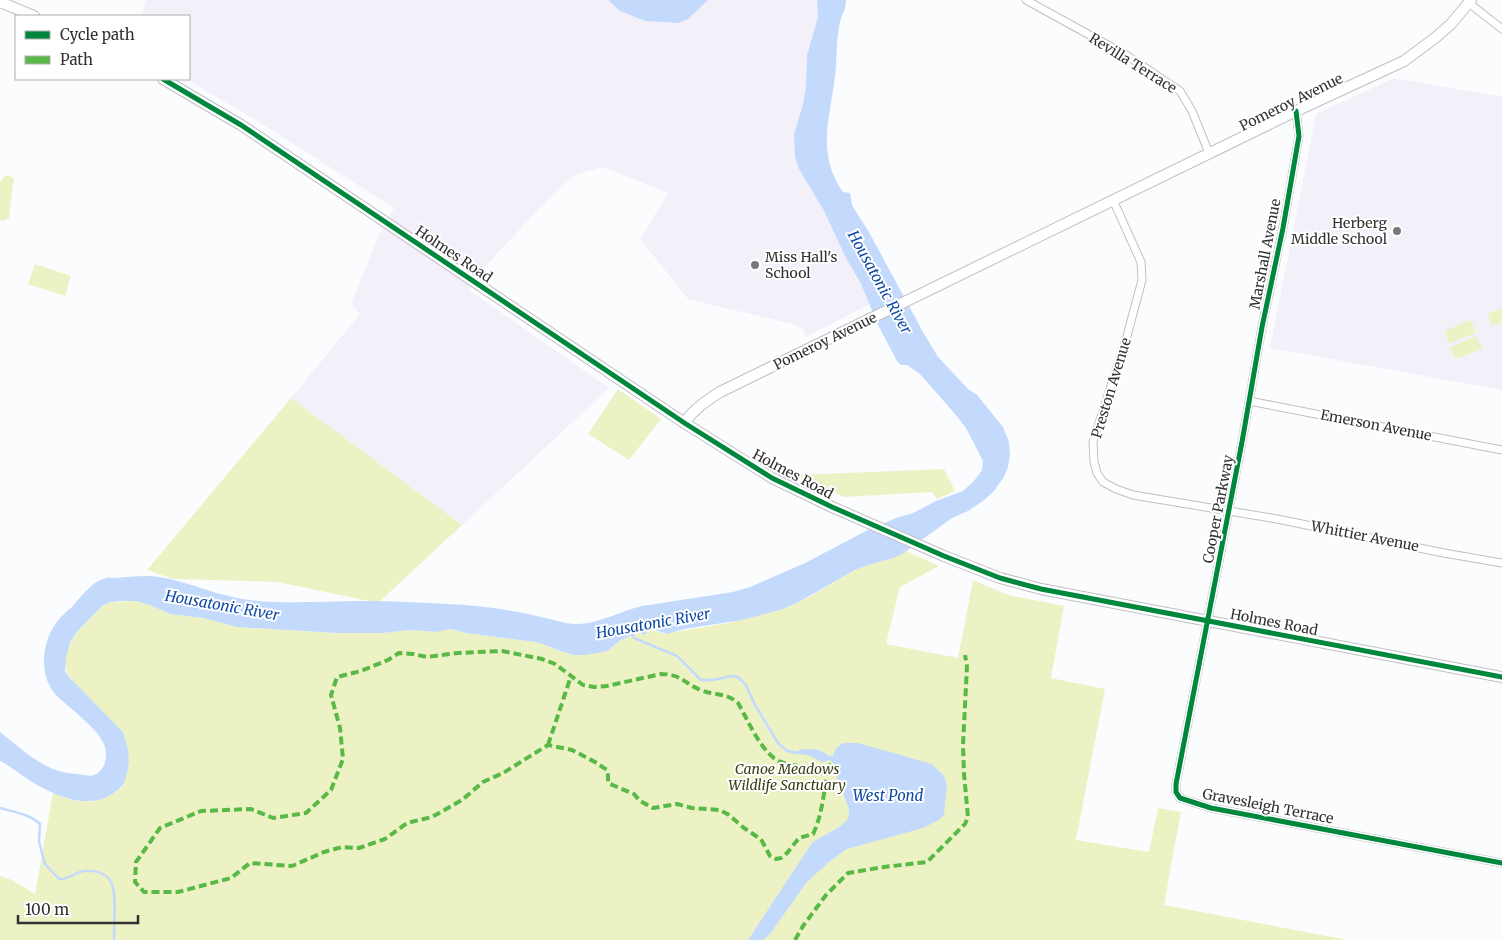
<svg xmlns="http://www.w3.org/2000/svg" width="1502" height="940" viewBox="0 0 1502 940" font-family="Merriweather,serif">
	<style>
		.education { fill: #f4f0fa }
		.green { fill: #edf2c5 }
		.water { fill: #c4dafd }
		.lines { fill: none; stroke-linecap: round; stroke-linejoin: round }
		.stream { stroke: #c4dafd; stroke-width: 2.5 }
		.street-casing { stroke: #bfc0c2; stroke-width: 9 }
		.secondary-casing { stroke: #bfc0c2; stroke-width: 12 }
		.street { stroke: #feffff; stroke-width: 7 }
		.secondary { stroke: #feffff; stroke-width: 10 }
		.quiet { stroke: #58b947; stroke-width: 4; stroke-dasharray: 8 4; stroke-linecap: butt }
		.cycleway-casing { stroke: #fff; stroke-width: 8 }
		.cycleway { stroke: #00873e; stroke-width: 5 }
		.poi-dot { fill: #787879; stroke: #fff; stroke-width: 2 }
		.labels { text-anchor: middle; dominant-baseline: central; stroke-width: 4; stroke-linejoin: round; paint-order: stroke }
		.street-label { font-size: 14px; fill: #313132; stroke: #fff }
		.poi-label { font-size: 14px; fill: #313132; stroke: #fff; text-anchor: end }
		.park-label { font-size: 14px; font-style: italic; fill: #3a3d11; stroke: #fff }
		.water-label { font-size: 15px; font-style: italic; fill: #0e4aa5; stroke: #fff }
	</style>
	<rect width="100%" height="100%" fill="#fbfcfe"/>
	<path class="education" d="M146 0H817L818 17 814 32 809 46 806 68V86L803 104 794 134 795 157 799 169 824 211 870 304 805 337 803 330 796 325 688 299 640 239 668 193 603 167 574 175 534 214 482 270 469 290 609 388 462 525 291 398 360 314 351 303 380 233 394 208 267 127 186 79H189V16H142Z
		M1394 78 1502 97V390L1270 348 1316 114Z"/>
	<path class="green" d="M6 176H10L14 178 9 218 3 221 0 220V183L3 178Z
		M35 264 71 276 65 296 28 284Z
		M1502 308V322L1492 326 1487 314Z
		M1471 320 1476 333 1449 343 1444 331Z
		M1477 336 1482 349 1455 359 1450 347Z
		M618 389 661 419 629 460 588 434Z
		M291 398 462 525 378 603 278 582 173 579 147 570Z
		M944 469 955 491 937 499 932 492 844 497 796 475Z
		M906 551 939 566 900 587 886 644 958 658 973 580 1008 595 1064 606 1051 678 1105 689 1076 840 1149 852 1158 808 1181 812 1164 905 1348 940H0V876L12 880 35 894 53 793C80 805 102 806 124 785L84 693 68 676 65 664 67 650 76 633 101 607 110 602 135 601 150 605 170 614 203 618 237 627 336 633H383L409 630 436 632 451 629 466 633 536 642 573 655 611 649 619 641 635 634 637 631 641 634C657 625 658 636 670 633 693 628 718 626 741 620 759 616 779 610 796 603 820 593 842 575 867 565 880 560 894 560 906 551Z"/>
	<path class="water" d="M608 0H708L688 19 679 23 645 21 620 11Z
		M817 0H846C846 11 842 13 840 22 836 39 837 59 835 76 830 119 816 153 843 192L850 193 852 205 870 234 923 332 938 357 968 389 977 395 1003 427 1009 442 1010 455 1008 467 1004 477 994 491 983 501 968 511 952 518 901 555 890 559 868 565 855 570 797 603 780 610 742 620 684 629 667 634 655 630 649 629 645 635 637 632 635 634 619 641 608 651 586 655H573L536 642 466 633 451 629 436 632 410 630 383 633H336L237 627 203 618 170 614 150 605 135 601H121L110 602 101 607 76 633 70 643 66 657 65 670 68 676 123 732C129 751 131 758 126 777 124 782 124 784 121 787 93 815 54 796 26 778 17 772 9 765 0 761V732C17 745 35 763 56 770 63 773 70 773 78 774 86 775 93 778 99 772 106 766 107 756 105 747 100 730 72 710 59 698 38 679 41 644 56 623 60 617 66 612 72 607 81 597 92 581 106 578 109 577 112 578 115 578 126 577 135 576 146 576 180 577 210 594 243 599 282 605 321 601 361 601 395 601 430 603 465 605 490 607 516 611 541 617 553 619 564 624 576 624 599 624 620 611 642 606L733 592 750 587 805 563 866 531 896 518 913 513 936 501 963 491 974 481 982 470 983 461 966 428 955 414 920 374 907 365H901L897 361 879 327 860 282 847 260 824 211 799 169 795 157 794 134 803 104 806 86 807 55 818 17Z
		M843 743H858L932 764 944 776 947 784 944 815 939 820 923 828 847 849 830 861 807 882 770 934 763 940H748L812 843C821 836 841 828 847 820 849 817 849 813 849 809L835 772 833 763 829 760C820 765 818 759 810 756 805 754 799 754 793 754V752C806 748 818 747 829 756H833L836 748Z"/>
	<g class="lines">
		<path class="stream" d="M631 632 634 638 677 656 701 680H713L731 676 738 677 746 685 754 703 778 743 787 751 793 752
			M0 808C13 812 30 814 40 824L39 842 45 864 59 879C71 879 75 872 84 871 94 870 106 872 111 882 117 893 114 926 114 940"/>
		<g class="street-casing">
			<path id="street" d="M1026 0 1126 55 1180 91 1192 111 1209 153
				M1469 3 1502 29
				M1296 111 1299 136 1283 228 1262 327 1242 442 1176 784V792L1180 798 1211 808 1502 863
				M1113 200 1141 262 1142 280 1127 336 1093 442 1094 462 1097 473 1103 482 1116 489 1133 495 1277 519 1444 553 1502 563
				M1249 401 1502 450"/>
		</g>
		<g class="secondary-casing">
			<path id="secondary" d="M0 2 34 16
				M163 79 241 125 686 424 772 478 832 507 944 556 1000 578 1041 589 1502 677
				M684 423C694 409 706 401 720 392L1296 111 1404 61 1435 38 1451 24 1471 0"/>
		</g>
		<use href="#street" class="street"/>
		<use href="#secondary" class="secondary"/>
		<path class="quiet" d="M548 745 571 676
			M827 768C825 788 822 816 813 834L799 838 787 853 781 858 776 859 770 856 762 841 756 836 744 828 729 815 720 810 692 808 677 804 653 808 640 801 634 794 610 784 608 782V775L607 770 595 762 572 750 548 745 503 773 483 782 462 800 432 817 407 823 385 839 359 848 342 847 324 852 292 866 250 863 231 878 178 892H144L135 882 136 862 160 828 201 811 251 809 273 818 306 813 331 790 343 759 340 728 331 695 337 677 361 671 388 660 399 653 413 654 427 657 458 653 502 651 542 659 555 664 583 685 594 687 607 686 661 674C682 674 686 685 701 690 715 696 726 692 738 703 748 720 762 755 781 762 795 767 811 767 827 768L831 764
			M795 940 803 926 826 895 848 873 884 867 927 862 965 824 968 817 964 774 963 745 967 666 965 655"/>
		<g class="cycleway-casing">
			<path id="cycleway" d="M163 79 241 125 686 424 772 478 832 507 944 556 1000 578 1041 589 1502 677
				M1296 111 1299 136 1283 228 1262 327 1242 442 1176 784V792L1180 798 1211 808 1502 863"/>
		</g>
		<use href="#cycleway" class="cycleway"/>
	</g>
	<g class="poi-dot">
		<circle cx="1397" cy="231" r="5"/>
		<circle cx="755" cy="265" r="5"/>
	</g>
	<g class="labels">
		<g class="street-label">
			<text transform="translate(1133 63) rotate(32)">Revilla Terrace</text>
			<text transform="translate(1291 102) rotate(-26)">Pomeroy Avenue</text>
			<text transform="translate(454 254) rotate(34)">Holmes Road</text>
			<text transform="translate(1265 254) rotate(-79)">Marshall Avenue</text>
			<text transform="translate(825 341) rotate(-26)">Pomeroy Avenue</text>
			<text transform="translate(1111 388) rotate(-73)">Preston Avenue</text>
			<text transform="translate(1376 425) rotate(11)">Emerson Avenue</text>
			<text transform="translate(793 474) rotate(28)">Holmes Road</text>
			<text transform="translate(1218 509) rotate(-79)">Cooper Parkway</text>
			<text transform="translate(1365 536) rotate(11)">Whittier Avenue</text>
			<text transform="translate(1274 622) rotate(11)">Holmes Road</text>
			<text transform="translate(1268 806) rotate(11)">Gravesleigh Terrace</text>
		</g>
		<g class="poi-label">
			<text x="1387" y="223">Herberg<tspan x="1387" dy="16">Middle School</tspan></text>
			<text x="765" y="257" text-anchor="start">Miss Hall's<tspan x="765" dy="16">School</tspan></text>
		</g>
		<g class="park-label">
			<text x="787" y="769">Canoe Meadows<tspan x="787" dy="16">Wildlife Sanctuary</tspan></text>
		</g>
		<g class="water-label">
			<text transform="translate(880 282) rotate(61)">Housatonic River</text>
			<text transform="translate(222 605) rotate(10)">Housatonic River</text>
			<text transform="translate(653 623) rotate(-10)">Housatonic River</text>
			<text x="888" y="795">West Pond</text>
		</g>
	</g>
	<rect x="15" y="15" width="175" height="65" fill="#ffffff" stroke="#adadad"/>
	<rect x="25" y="31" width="25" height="8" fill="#00873e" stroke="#adadad"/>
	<text x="60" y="40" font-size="15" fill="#313132">Cycle path</text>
	<rect x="25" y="56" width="25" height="8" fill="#58b947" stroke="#adadad"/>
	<text x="60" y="65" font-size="15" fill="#313132">Path</text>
	<path d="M18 915v8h120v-8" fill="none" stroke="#313132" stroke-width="2.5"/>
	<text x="25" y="915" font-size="15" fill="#313132" stroke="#ffffff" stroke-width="4" paint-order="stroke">100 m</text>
</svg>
